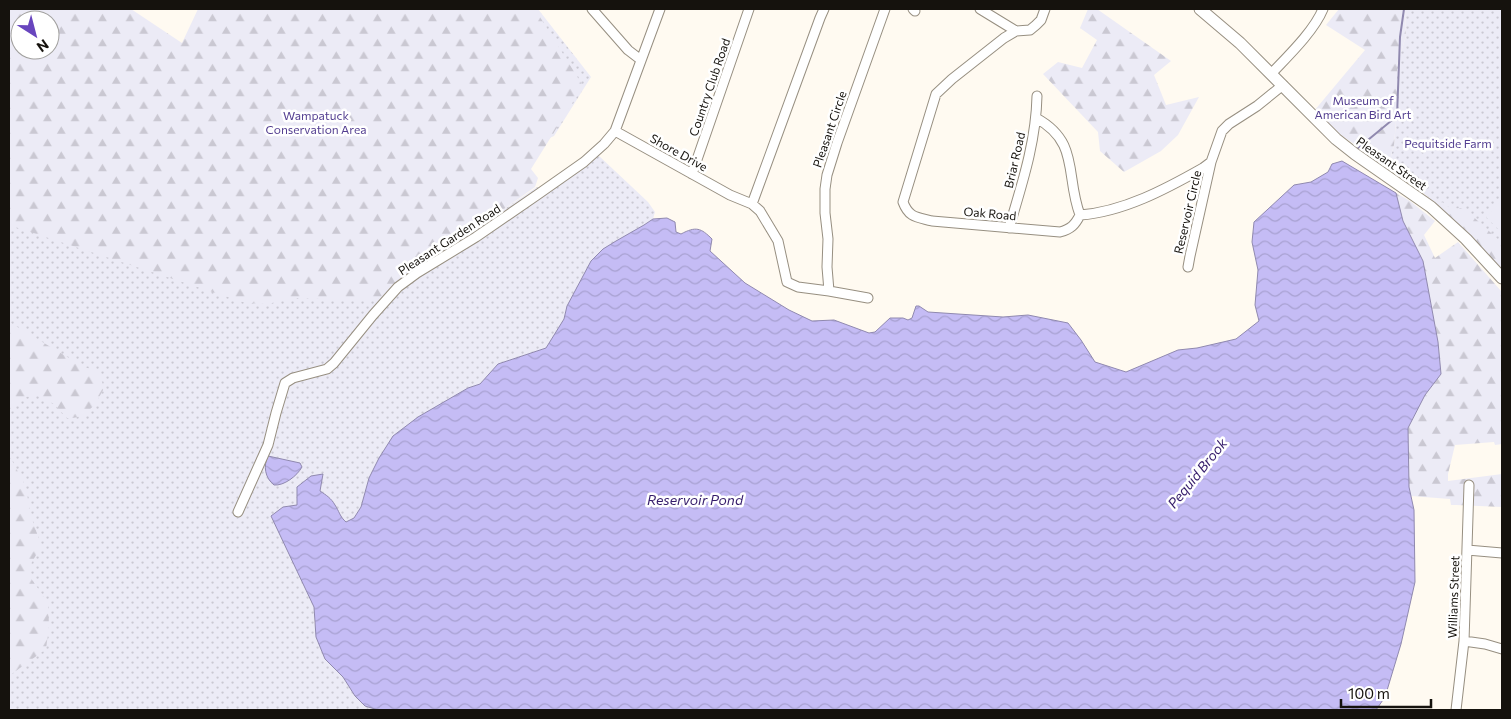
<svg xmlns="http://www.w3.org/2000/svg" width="1511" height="719" viewBox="0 0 1511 719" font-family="Commissioner,sans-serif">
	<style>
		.grass { fill: url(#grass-dots) }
		.forest { fill: url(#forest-firs); fill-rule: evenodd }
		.garden { fill: #ecebf6 }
		.water { fill: url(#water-waves); stroke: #9089af }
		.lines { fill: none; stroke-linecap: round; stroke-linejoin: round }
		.stream { stroke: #9089af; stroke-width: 2 }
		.minor-casing { stroke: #978f81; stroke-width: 11 }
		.major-casing { stroke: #978f81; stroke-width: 13 }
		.minor { stroke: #fff; stroke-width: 9 }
		.major { stroke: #fff; stroke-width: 11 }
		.labels { text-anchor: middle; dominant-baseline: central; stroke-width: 5; stroke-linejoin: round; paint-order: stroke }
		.street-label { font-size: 12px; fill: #15120d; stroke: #fff }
		.park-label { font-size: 12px; fill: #533e90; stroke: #fff }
		.water-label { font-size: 14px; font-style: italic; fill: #351c6b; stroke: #fff }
	</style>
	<defs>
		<pattern id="grass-dots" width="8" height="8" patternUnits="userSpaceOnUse" patternTransform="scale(1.25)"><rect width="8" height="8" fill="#ecebf6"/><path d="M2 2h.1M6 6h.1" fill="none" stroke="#cac8d2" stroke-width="1.8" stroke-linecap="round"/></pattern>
		<pattern id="forest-firs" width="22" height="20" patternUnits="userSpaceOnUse" patternTransform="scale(1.25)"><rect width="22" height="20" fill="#ecebf6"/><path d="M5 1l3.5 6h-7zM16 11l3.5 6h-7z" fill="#cac8d2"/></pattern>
		<pattern id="water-waves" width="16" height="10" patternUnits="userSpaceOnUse" patternTransform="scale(1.25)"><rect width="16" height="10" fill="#c5bcf5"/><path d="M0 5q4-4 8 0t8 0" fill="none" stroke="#a8a1d1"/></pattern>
	</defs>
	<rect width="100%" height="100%" fill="#fffaf1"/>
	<path class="grass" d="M222 9H538L591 77 554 136 399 205 494 216 537 187 545 192 598 155 648 202 655 212 653 219 637 229 582 277 576 290 567 306 564 319 546 348 498 364 480 384 468 388 369 478 361 507 354 518 346 522 341 518 335 505 319 491 323 474 297 505 283 507 272 516 314 607V622L325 659 343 677 355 696 365 706 378 710H9V29L20 50H50L210 72Z
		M1405 9H1502V272C1468 232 1432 196 1388 167L1394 145 1397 109V65L1406 36Z"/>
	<path class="forest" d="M9 9H131L182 43 198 9H535L583 86 531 169 538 178 535 187 375 301 296 298 267 304 246 303 9 225ZM20 20H50V50H20Z
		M1088 9H1097L1171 61 1154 75 1166 105 1199 97 1178 135 1161 151 1124 172 1100 151 1098 132 1043 74 1058 62 1082 68 1097 40 1080 28Z
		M1339 9H1405L1406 36 1397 65V109L1394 145 1388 167 1341 135 1314 111 1365 50 1326 25Z
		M1396 193 1410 201 1435 221 1424 235 1435 258 1458 242 1502 292V444L1495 445 1494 442 1455 445 1448 474V481L1502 474V507L1456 505H1451L1450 499 1411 496 1409 487 1408 428 1425 395 1441 374 1438 342 1423 261 1403 221Z
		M1442 202 1450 208 1453 209 1460 208 1467 211 1502 243V272L1453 219 1438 205Z
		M9 322 84 367C98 371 100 374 104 388 96 404 87 419 67 418L54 404 38 396 23 397 9 412Z
		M9 455 25 485 32 519 39 539V550L29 567 30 577 48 603 49 626 46 649 9 676Z"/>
	<path class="garden" d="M1502 200V233L1486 217Z"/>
	<path class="water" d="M1342 161 1396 193 1403 221 1423 261 1438 342 1441 374 1425 395 1408 428 1409 487 1414 510 1415 582 1401 644 1385 697 1376 710H378L365 706 355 696 343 677 325 659 316 637 314 607 271 516 283 507 297 505V487L311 476 323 474 320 491C326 495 331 498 335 505 339 511 340 517 346 522L354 518 361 507 369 478 379 458 393 436 418 417 468 388 480 384 498 364 546 348 564 319 567 306 591 261 603 249 616 241 644 225 653 219 667 218 675 222 676 232 681 234C696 226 701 228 712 239L710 251 745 283 789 310 812 321 834 320 869 333 875 332 890 318H903L908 320 912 318 916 306H919L928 312 1003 317 1028 315 1068 323 1081 340 1095 362 1126 372 1178 350 1197 348 1236 339 1259 321 1255 305 1258 270 1252 242 1254 222 1294 185 1311 182 1328 172 1332 164Z
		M268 456 300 463 302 467C297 476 284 486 274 485 265 478 263 466 268 456Z"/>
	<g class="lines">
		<path class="stream" d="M1357 149 1397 116 1400 37 1404 9"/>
		<g class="minor-casing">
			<path id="minor" d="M592 9 628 50 641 60
				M913 9 915 11
				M980 9 1016 31
				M1045 9 1041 20 1036 25 1030 30 1016 31 1004 38 952 79 936 94 903 202C909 218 917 217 932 221L1060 232C1071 229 1075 225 1080 215 1123 212 1166 189 1203 168L1211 162 1222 131 1229 124 1257 106 1283 85
				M1271 74C1288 56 1314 31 1323 9
				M1036 118C1080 142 1065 175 1080 215
				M615 131 730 195 752 204 760 211 778 241 787 282 798 287 829 291
				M692 174 749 9
				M752 204 820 18 824 9
				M1009 228C1022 184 1036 142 1037 96
				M1188 267 1190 256 1211 162
				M868 298 829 291 827 267 828 239 825 213V189L827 175 837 143 885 9
				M238 512 268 445 276 413 285 383 293 378 327 369 334 363 373 315 398 287 417 273 476 237 537 195 584 162 604 144 615 131 660 9
				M1467 550 1502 553
				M1464 641 1485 644 1502 649
				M1456 710 1464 641 1469 485"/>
		</g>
		<g class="major-casing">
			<path id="major" d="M1200 9 1240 43 1336 139 1355 154 1431 207 1466 239 1502 278"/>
		</g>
		<use href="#minor" class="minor"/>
		<use href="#major" class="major"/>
	</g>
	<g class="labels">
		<g class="street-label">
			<text transform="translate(709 87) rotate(-71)">Country Club Road</text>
			<text transform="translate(829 129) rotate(-71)">Pleasant Circle</text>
			<text transform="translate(679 152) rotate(29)">Shore Drive</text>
			<text transform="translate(1014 160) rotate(-77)">Briar Road</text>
			<text transform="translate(1392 163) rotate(35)">Pleasant Street</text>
			<text transform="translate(1187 212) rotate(-77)">Reservoir Circle</text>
			<text transform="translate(990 213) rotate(5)">Oak Road</text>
			<text transform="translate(449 239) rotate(-33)">Pleasant Garden Road</text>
			<text transform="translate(1453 597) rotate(-88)">Williams Street</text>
		</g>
		<g class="park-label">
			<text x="1363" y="100">Museum of<tspan x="1363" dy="14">American Bird Art</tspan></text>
			<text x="316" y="115">Wampatuck<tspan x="316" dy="14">Conservation Area</tspan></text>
			<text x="1448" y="143">Pequitside Farm</text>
		</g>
		<g class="water-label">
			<text transform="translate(1197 473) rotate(-51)">Pequid Brook</text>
			<text x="695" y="499">Reservoir Pond</text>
		</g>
	</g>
	<rect width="1511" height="719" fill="none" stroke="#15120d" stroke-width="20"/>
	<g transform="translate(35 35) rotate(144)"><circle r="24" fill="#ffffff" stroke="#a1a09e"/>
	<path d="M0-4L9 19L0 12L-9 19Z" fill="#6845be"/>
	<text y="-8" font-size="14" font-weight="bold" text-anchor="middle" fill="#15120d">N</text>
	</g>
	<path d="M1341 699v8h90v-8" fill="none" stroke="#15120d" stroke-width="2.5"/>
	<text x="1348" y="699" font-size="15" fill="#15120d" stroke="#ffffff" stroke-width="4" paint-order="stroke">100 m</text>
</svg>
